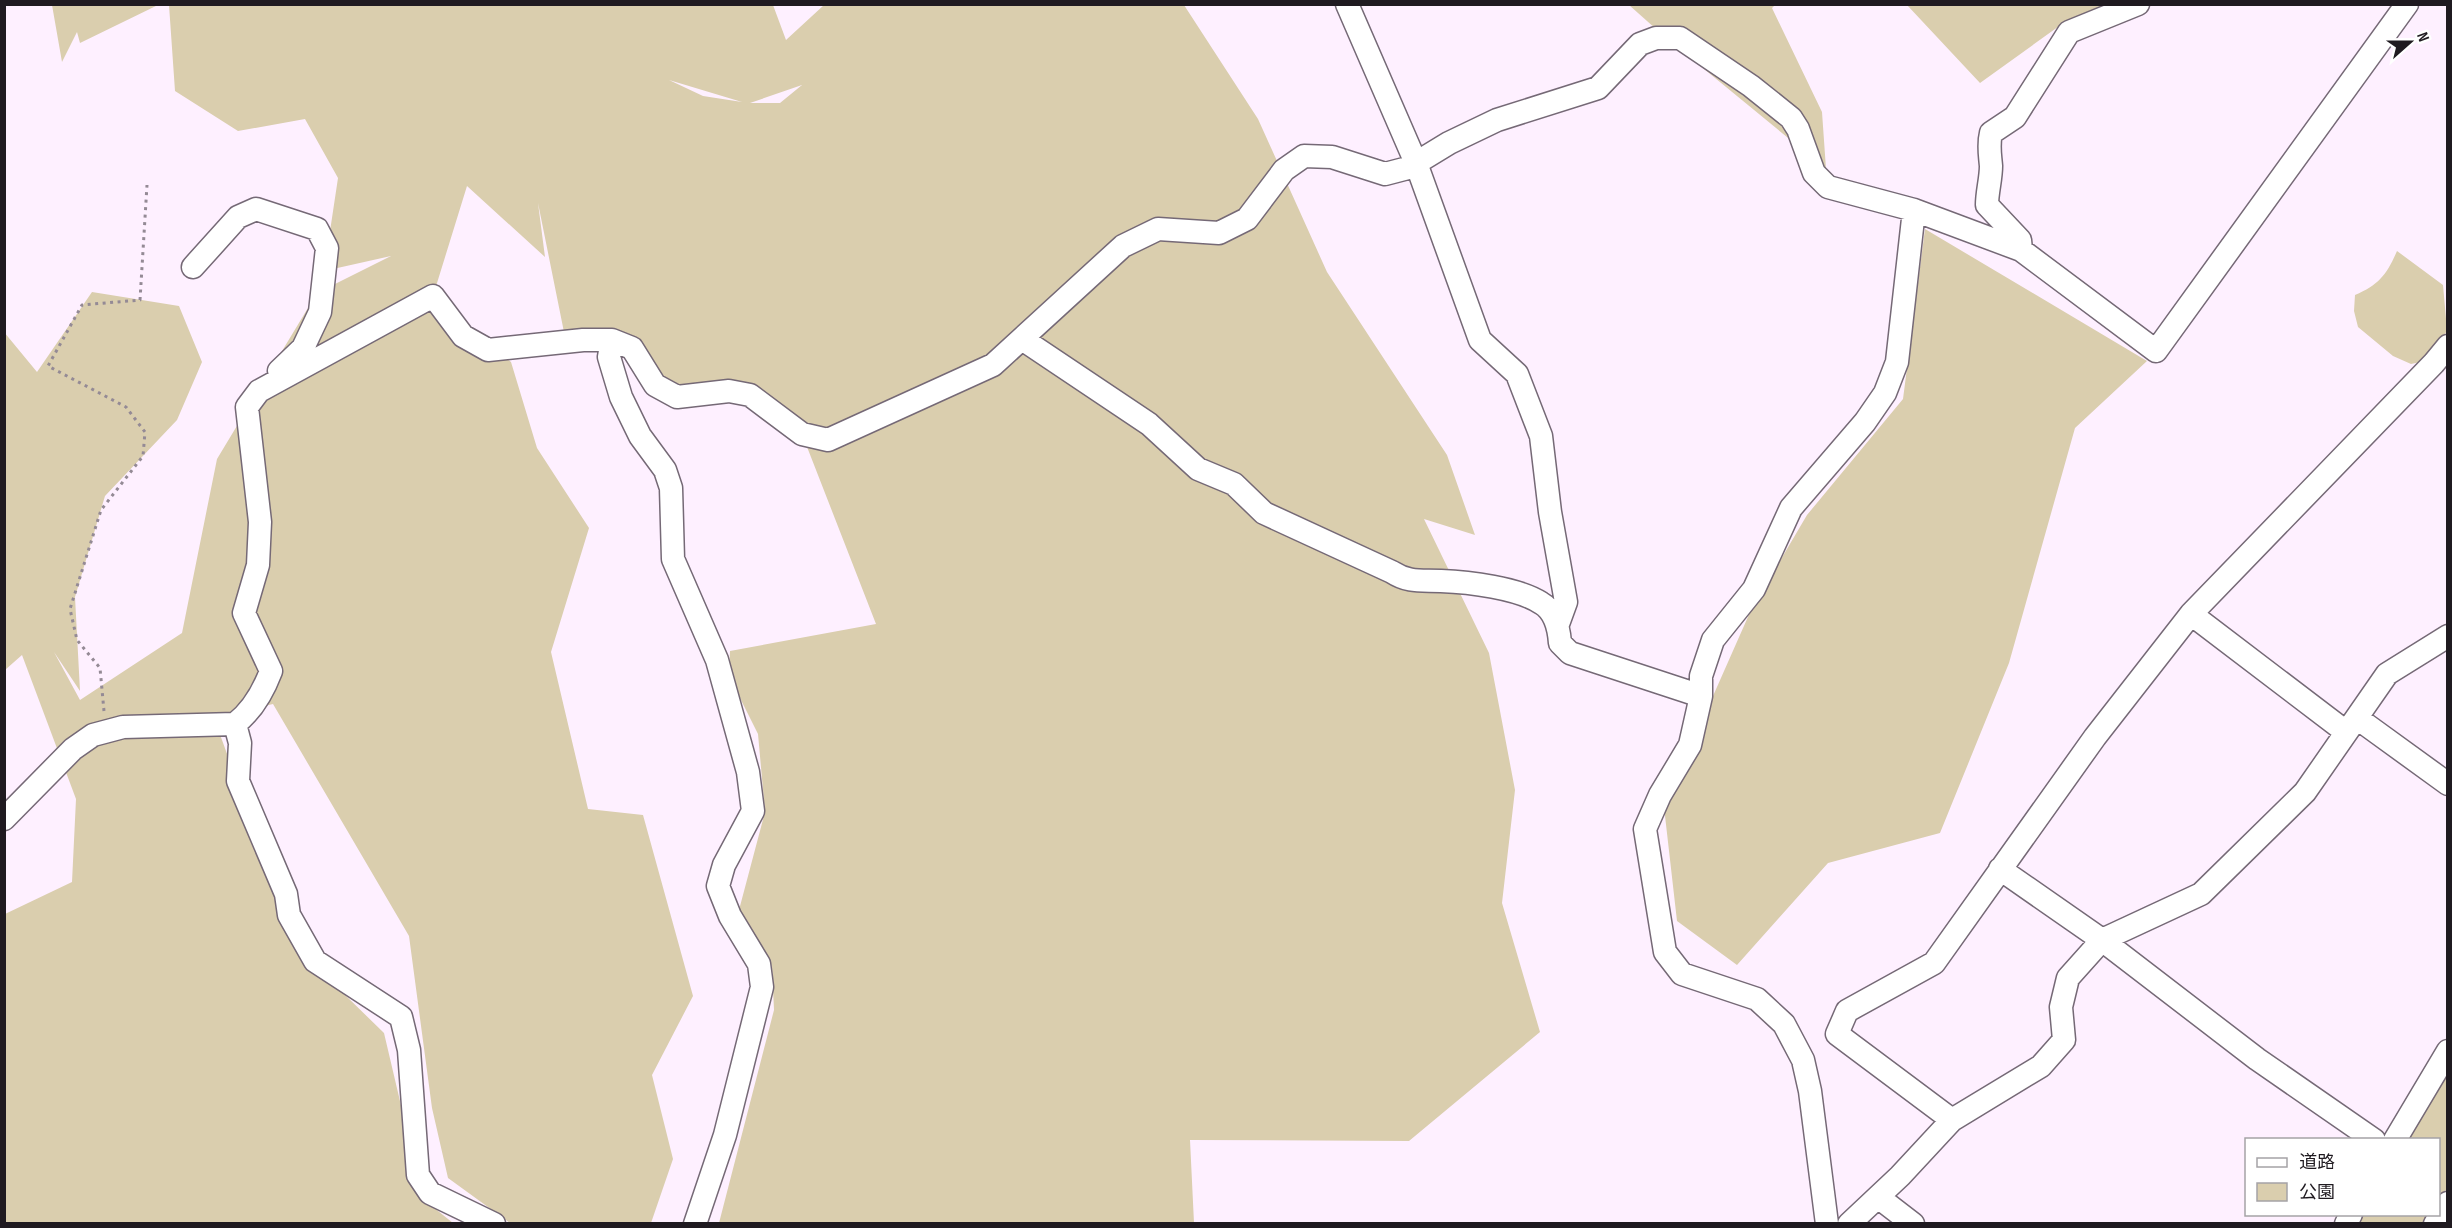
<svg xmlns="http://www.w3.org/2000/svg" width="2452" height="1228" viewBox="0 0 2452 1228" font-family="'Sofia Sans Condensed','Noto Sans JP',sans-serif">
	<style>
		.green { fill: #daceae; fill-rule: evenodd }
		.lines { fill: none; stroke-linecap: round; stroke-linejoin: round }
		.minor-casing { stroke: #756976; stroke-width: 25 }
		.path { stroke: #948a95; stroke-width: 3; stroke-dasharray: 3 4.5; stroke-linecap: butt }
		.minor { stroke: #fff; stroke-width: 22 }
	</style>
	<rect width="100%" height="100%" fill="#fef0ff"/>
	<path class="green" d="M52 5V4L158 5 80 43 77 32 62 62Z
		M169 5H773L786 40 824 5H1184L1258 119 1327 272 1447 455 1475 535 1424 519 1489 653 1515 790 1502 903 1540 1032 1409 1141 1190 1140 1194 1223H719L774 1010 772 967 739 910 765 812 758 734 729 676 730 651 876 624 802 434 750 395 684 396 632 348 566 342 538 203 545 257 467 186 433 296 511 362 537 448 589 528 551 652 588 809 643 815 693 996 652 1075 673 1159 651 1223H510L448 1178 432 1108 409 936 273 704 214 718 298 949 384 1033 423 1199 453 1223H5V914L72 882 76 799 22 655 5 670 4 332 37 372 92 292 179 306 202 362 177 420 105 496 75 597 80 691 54 652 80 700 182 633 217 459 317 293 391 256 324 271 338 178 305 119 238 131 175 91ZM669 80 742 102 703 96ZM802 85 780 103H750Z
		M1629 5H1775L1772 8 1822 112 1826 169 1665 37Z
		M1907 5H2111L2062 24 1980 83Z
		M1925 229 2147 361 2075 428 2009 663 1940 833 1828 863 1737 965 1677 921 1664 807 1751 610 1807 515 1903 399Z
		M2397 251 2443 285 2447 330 2437 351 2425 361 2411 364 2393 356 2358 327 2354 311 2355 295C2379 285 2387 274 2397 251Z
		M2447 1068V1188L2439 1202 2438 1140H2405Z
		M2360 1215H2431L2426 1223 2355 1224Z"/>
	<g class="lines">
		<g class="minor-casing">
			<path id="minor" d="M1347 4 1416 163 1480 340 1517 374 1541 436 1550 512 1566 602 1558 624
				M2021 250 2020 240 1987 205C1987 192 1991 179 1991 166 1990 154 1988 145 1991 133L2015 117 2069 32 2138 4
				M193 267 238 217 256 209 317 229 327 248 320 312 303 348 279 371
				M1022 339 1149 424 1198 469 1234 484 1264 513 1392 572C1409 583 1421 580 1441 581 1469 582 1518 588 1541 603 1555 611 1559 629 1560 643L1570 653 1701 696
				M612 340 609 357 621 397 640 436 665 470 671 488 673 559 717 660 748 772 753 811 724 865 718 886 730 916 759 964 762 987 725 1135 695 1224
				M2191 614 2346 732
				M2357 718 2448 784
				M235 724 240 743 238 781 286 894 289 915 315 961 401 1017 409 1050 418 1175 430 1193 494 1224
				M4 819 73 749 93 735 123 727 235 724C253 710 263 692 271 671L244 613 258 565 260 522 247 407 259 391 433 296 463 336 488 350 583 340H612L632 348 655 385 677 397 729 391 750 395 802 434 828 440 993 365 1123 246 1158 229 1219 233 1247 219 1284 170 1304 156 1332 157 1385 174 1408 168 1449 143 1497 120 1598 88 1640 44 1656 38H1680L1751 86 1791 118 1798 129 1814 173 1828 187 1914 210 2021 250 2156 351 2407 4
				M2000 869 2102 940 2257 1059 2374 1140
				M1952 1120 1837 1034 1847 1011 1934 963 2095 737 2191 614 2434 363 2448 346
				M2395 1140 2448 1051
				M1878 1197 1913 1224
				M1827 1224 1810 1091 1803 1060 1784 1024 1757 999 1682 974 1665 952 1645 829 1660 795 1690 745 1701 696V676L1713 640 1754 589 1791 508 1865 422 1885 393 1897 362 1914 210
				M1849 1224 1900 1176 1952 1120 2041 1066 2064 1040 2061 1007 2068 978 2102 940 2201 894 2305 792 2387 674 2448 636
				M2346 1224 2351 1214
				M2435 1224 2448 1203"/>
		</g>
		<path class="path" d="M104 711 100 668 77 640 70 609 101 510 143 456 145 432 126 407 48 366 82 305 140 300 147 185"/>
		<use href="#minor" class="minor"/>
	</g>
	<rect width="2452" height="1228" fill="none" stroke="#1f1a20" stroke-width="12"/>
	<rect x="2245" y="1138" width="195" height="78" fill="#ffffff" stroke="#a5a3a6" stroke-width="1.5"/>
	<rect x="2257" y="1158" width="30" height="9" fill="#ffffff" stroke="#a5a3a6" stroke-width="1.5"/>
	<text x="2299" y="1168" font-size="18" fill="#1f1a20">道路</text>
	<rect x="2257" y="1183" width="30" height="18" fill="#daceae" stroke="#a5a3a6" stroke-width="1.5"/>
	<text x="2299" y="1198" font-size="18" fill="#1f1a20">公園</text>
	<g transform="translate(2410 42) rotate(69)" stroke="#ffffff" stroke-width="4.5" paint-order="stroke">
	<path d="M0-4.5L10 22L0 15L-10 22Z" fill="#1f1a20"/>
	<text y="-9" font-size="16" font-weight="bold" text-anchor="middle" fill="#1f1a20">N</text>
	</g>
</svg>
